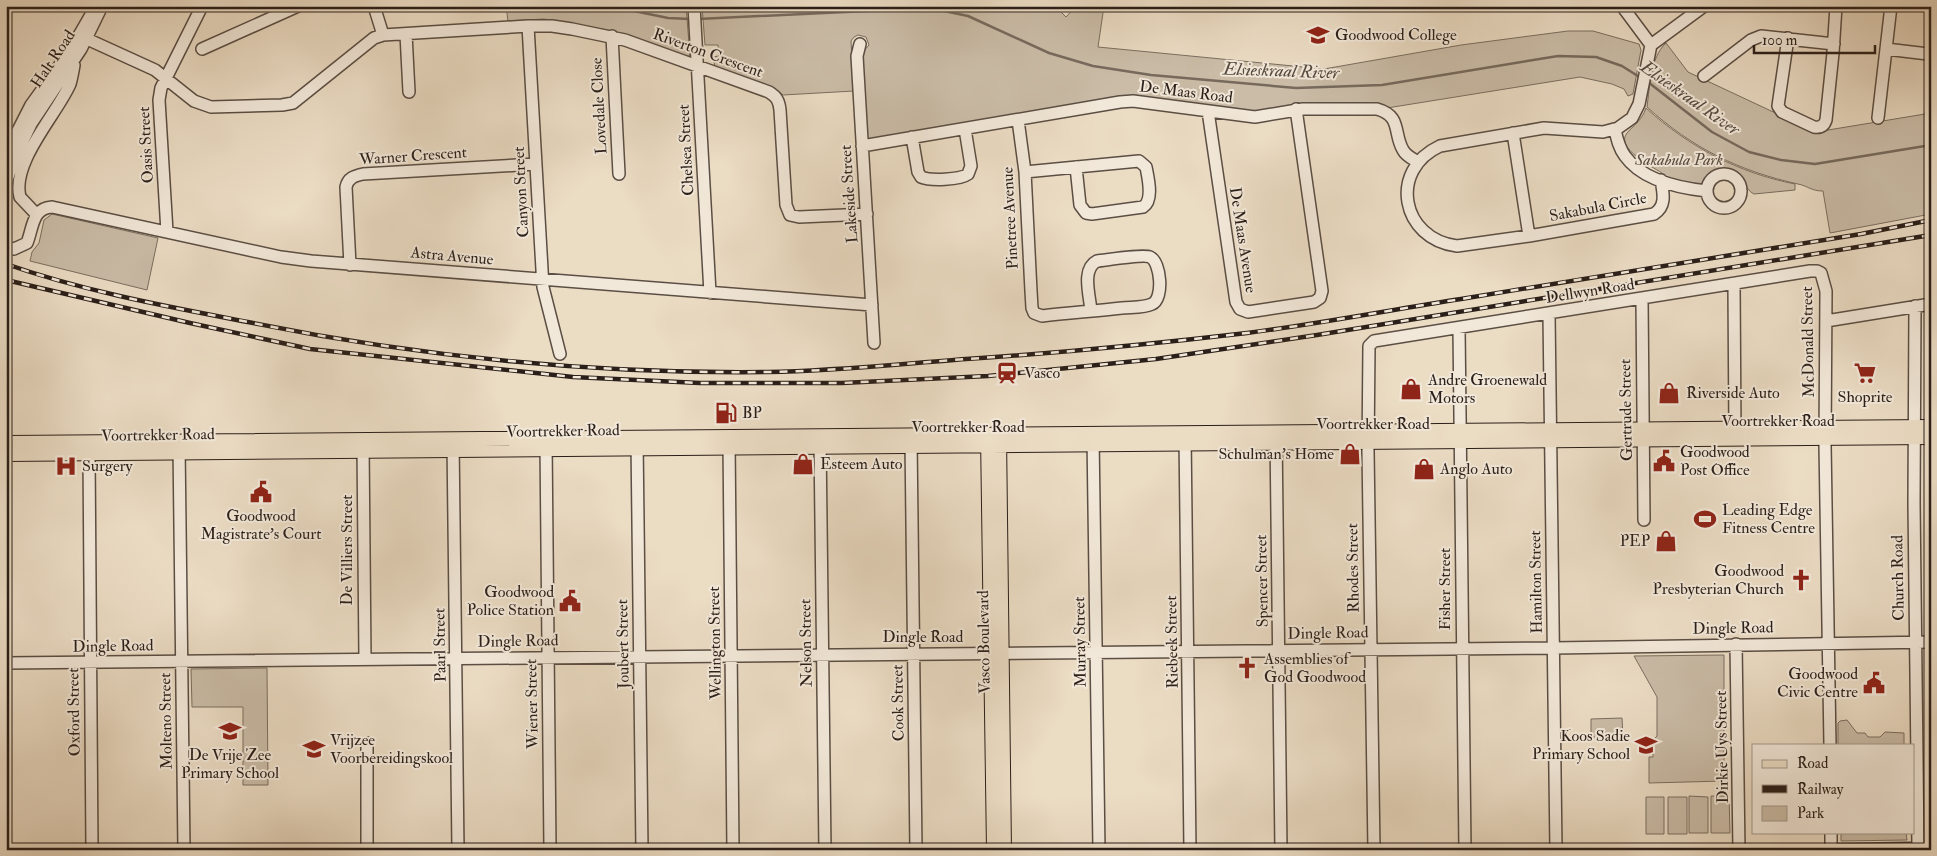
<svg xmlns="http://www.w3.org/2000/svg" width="1937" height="856" viewBox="0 0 1937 856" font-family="'IM FELL Double Pica',serif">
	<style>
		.green { fill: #cabca7; stroke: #7a6e60 }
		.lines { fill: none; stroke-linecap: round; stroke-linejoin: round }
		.stream { stroke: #776a5d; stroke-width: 2.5 }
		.minor-casing { stroke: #5b4e44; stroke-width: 14 }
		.major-casing { stroke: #2b1f19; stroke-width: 16 }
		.minor { stroke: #f2e8d9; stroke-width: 11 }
		.major { stroke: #ebdcc4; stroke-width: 14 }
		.rail-casing { stroke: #2b1f19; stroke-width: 4.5 }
		.rail { stroke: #f2e8d9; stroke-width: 2.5; stroke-dasharray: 8; stroke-linecap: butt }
		.labels { text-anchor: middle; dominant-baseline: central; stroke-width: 4; stroke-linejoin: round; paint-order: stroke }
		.poi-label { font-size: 16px; fill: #2b1f19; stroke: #f2e8d9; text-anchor: start }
		.street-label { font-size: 16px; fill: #2b1f19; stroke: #f2e8d9 }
		.park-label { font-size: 16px; font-style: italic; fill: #5b4e44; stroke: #f2e8d9 }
		.water-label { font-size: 18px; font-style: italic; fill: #574b41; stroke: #f2e8d9 }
	</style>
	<rect width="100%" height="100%" fill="#ebdcc4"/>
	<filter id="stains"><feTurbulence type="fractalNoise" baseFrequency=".004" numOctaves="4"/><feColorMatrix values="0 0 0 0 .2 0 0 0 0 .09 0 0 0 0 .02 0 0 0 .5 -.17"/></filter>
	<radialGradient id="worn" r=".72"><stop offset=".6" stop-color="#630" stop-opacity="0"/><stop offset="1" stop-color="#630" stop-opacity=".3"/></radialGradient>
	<path class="green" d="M506 6H686L690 56H685L608 30 544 19 508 21Z
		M702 6H1055L1066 17 1076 6H1104L1098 47 1324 69 1461 45 1568 31H1593L1639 44 1641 50 1633 94 1628 96 1624 89 1612 84 1580 77 1387 108 1294 105 1254 113 1146 98 871 141 867 139 862 53 869 45 866 37 858 35 854 37 851 41 854 91 783 95 777 90 715 67 713 57 719 56 718 45H705Z
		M1666 43 1688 72 1816 132 1925 114 1931 66V214L1830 233 1823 191C1811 191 1808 186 1798 184 1739 171 1692 148 1647 107 1650 86 1650 58 1666 43Z
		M1646 108C1689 147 1739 173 1795 184V190L1754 194C1743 189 1745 174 1732 170 1711 163 1710 185 1695 185 1685 186 1670 179 1661 176L1662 173C1651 166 1615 148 1627 133 1635 124 1642 120 1646 108Z
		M52 214 158 238 147 290 30 261 32 252 39 243 44 220Z
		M1724 655V781L1649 783V757H1653V740L1657 736V697L1634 656Z
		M267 668 268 785H243V707H192L191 669Z
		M1622 718 1623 737H1591V719Z
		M1847 720 1857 733H1865L1868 737H1880L1885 732 1904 733V745H1838V723L1840 721Z
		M1689 796 1708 797V833H1689Z
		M1711 796H1729L1730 833H1711Z
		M1646 797H1664V834H1646Z
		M1668 797H1687V834H1668Z
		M1841 832H1906L1907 840 1841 841Z"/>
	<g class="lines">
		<path class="stream" d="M610 6 668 18 690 19
			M698 19 930 8 968 16 1049 53 1093 66 1151 75 1296 88 1382 85 1558 56 1596 57 1622 66 1641 78
			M1648 82 1712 132 1749 152 1781 160 1815 164 1931 145"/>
		<g class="minor-casing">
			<path id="minor" d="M374 6 383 35
				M694 6 710 293
				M1622 6 1651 45
				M528 26 543 287 560 354
				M406 34 409 92
				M612 36 619 174
				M1788 38 1778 106 1782 112 1814 127C1820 128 1824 126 1826 120L1833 53 1836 6
				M87 39 155 70 194 101 211 107 282 105 293 103 374 38 383 35 528 26H552L572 29 625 40 769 92C777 97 779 101 780 110L786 205 790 215 799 217 867 214
				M860 44 857 56 874 343
				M1651 45 1639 104 1632 118 1618 128 1603 132 1544 128 1440 146C1388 170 1401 239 1457 246L1529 236 1654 214C1667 206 1663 192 1661 180
				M1651 45 1704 6
				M202 49 298 6
				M1886 49 1928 54
				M1704 76 1751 40 1761 36 1834 44
				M1208 111 1236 302 1240 309 1248 312 1314 302 1320 298 1322 291 1296 109
				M1878 118 1891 6
				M1018 120 1025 172 1031 291 1032 308 1034 313 1042 316C1068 313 1095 311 1122 308 1131 307 1144 308 1152 304 1164 299 1161 262 1150 257 1143 254 1107 260 1097 261 1081 269 1090 296 1091 311
				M1615 130C1617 139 1619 148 1625 156 1642 180 1679 188 1707 191
				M1513 133 1529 236
				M912 137 918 172 921 177C930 181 960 180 968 174L971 166 965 129
				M862 146 1120 102 1133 101 1255 117 1303 109H1377C1402 116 1393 133 1403 150 1406 156 1413 159 1418 162
				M6 154 31 105 70 51 92 13
				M1025 172 1139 161 1146 167C1148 178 1154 200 1143 207L1092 214 1086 213 1080 205 1076 167
				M1707 191a17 17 0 1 1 34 0a17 17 0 1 1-34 0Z
				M6 183 15 157 31 124 81 49 102 6
				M36 214 20 197C11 162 57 114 70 84 72 77 73 71 74 65
				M167 232 159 100 161 88 202 6
				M6 248 14 249 27 243C33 228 32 208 52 207L281 257 311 261 872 305
				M350 265 346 187C348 178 354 176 363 174L536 164
				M1734 284 1735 437
				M1642 299 1644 520
				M1915 306 1914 503 1918 848
				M1549 314 1556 850
				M1826 321 1931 304
				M1459 328 1465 850
				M1276 434 1281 850
				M1185 435 1190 850
				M1093 437 1099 850
				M637 440 642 850
				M820 440 825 850
				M911 440 916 850
				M453 441 458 850
				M729 441 733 850
				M546 442 550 850
				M363 444 365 659
				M179 445 184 850
				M89 453 92 850
				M1736 644 1739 850
				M6 663 1553 648 1931 642
				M367 743V850
				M1831 832V850
				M1374 850 1368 451 1369 346 1374 341 1810 271H1817L1821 273 1826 291 1825 444 1830 745
				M1829 850 1931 848"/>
		</g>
		<g class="major-casing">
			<path id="major" d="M999 435 1004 850
				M988 436 994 850
				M6 443 1931 427
				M6 454 1931 437"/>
		</g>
		<use href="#minor" class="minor"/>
		<use href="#major" class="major"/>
		<g class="rail-casing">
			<path id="rail" d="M6 264C86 292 170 307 253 323 422 357 596 374 768 372 834 371 900 364 966 359 1059 353 1153 344 1247 333 1318 324 1390 310 1461 299 1594 277 1727 256 1861 234L1931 220
				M6 280 190 323 310 349 573 377 700 383H842L988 376 1156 359 1317 335 1931 235"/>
		</g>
		<use href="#rail" class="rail"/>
	</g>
	<defs>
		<g id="university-bare" transform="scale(1.725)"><path d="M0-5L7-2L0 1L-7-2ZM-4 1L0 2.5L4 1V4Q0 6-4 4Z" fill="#8f2418" stroke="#f2e8d9" stroke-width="2.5" paint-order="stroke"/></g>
		<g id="station-bare" transform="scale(1.725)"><path d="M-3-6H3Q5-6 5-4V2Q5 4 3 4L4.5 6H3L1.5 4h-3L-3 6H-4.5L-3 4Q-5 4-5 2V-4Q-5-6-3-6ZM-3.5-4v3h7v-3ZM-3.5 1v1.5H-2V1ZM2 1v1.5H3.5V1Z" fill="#8f2418" stroke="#f2e8d9" stroke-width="2.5" paint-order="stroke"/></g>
		<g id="supermarket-bare" transform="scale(1.725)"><path d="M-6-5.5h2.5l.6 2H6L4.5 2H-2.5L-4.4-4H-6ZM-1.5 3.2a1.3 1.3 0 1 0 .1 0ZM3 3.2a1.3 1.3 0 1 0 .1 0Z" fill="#8f2418" stroke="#f2e8d9" stroke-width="2.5" paint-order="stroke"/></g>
		<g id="shop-bare" transform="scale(1.725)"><path d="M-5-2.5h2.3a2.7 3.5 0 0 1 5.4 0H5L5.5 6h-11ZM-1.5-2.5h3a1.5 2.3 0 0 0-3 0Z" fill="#8f2418" stroke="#f2e8d9" stroke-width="2.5" paint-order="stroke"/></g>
		<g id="fuel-bare" transform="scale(1.725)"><path d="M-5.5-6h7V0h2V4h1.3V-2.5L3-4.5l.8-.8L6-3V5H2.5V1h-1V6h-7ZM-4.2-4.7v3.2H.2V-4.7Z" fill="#8f2418" stroke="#f2e8d9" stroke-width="2.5" paint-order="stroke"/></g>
		<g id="civic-bare" transform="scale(1.725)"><path d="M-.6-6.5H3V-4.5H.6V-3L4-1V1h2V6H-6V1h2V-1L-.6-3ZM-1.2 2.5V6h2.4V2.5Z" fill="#8f2418" stroke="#f2e8d9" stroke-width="2.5" paint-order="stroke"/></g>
		<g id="hospital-bare" transform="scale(1.725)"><path d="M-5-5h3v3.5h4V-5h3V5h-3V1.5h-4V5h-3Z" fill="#8f2418" stroke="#f2e8d9" stroke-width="2.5" paint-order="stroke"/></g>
		<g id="stadium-bare" transform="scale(1.725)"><path d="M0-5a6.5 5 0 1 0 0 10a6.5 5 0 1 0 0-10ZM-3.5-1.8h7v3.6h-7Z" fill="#8f2418" stroke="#f2e8d9" stroke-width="2.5" paint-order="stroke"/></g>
		<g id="church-bare" transform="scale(1.725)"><path d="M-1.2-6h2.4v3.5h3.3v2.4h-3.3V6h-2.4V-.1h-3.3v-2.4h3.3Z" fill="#8f2418" stroke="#f2e8d9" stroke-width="2.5" paint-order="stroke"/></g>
		<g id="school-bare" transform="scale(1.725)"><path d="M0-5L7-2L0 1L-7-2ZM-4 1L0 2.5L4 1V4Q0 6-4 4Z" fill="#8f2418" stroke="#f2e8d9" stroke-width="2.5" paint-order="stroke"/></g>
	</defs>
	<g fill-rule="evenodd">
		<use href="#university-bare" x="1318" y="35"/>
		<use href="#station-bare" x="1007" y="373"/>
		<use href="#supermarket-bare" x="1865" y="373"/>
		<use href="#shop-bare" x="1411" y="389"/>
		<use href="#shop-bare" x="1669" y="393"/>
		<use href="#fuel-bare" x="726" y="413"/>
		<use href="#shop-bare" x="1350" y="454"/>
		<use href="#civic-bare" x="1664" y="461"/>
		<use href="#shop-bare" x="803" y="464"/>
		<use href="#hospital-bare" x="66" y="466"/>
		<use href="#shop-bare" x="1424" y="469"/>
		<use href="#civic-bare" x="261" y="492"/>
		<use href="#stadium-bare" x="1705" y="519"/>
		<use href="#shop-bare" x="1666" y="541"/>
		<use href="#church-bare" x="1801" y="580"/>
		<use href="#civic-bare" x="570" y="601"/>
		<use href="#church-bare" x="1247" y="668"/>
		<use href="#civic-bare" x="1874" y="683"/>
		<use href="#school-bare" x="230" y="731"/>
		<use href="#school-bare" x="1646" y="745"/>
		<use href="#school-bare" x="314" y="749"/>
	</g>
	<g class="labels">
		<g class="poi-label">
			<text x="1335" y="35">Goodwood College</text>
			<text x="1024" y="373">Vasco</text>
			<text x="1428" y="380">Andre Groenewald<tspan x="1428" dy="18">Motors</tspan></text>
			<text x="1686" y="393">Riverside Auto</text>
			<text x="1865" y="397" text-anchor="middle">Shoprite</text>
			<text x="742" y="413">BP</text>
			<text x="1680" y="452">Goodwood<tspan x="1680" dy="18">Post Office</tspan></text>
			<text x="1334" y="454" text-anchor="end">Schulman's Home</text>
			<text x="820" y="464">Esteem Auto</text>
			<text x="82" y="466">Surgery</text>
			<text x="1440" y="469">Anglo Auto</text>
			<text x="1722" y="510">Leading Edge<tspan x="1722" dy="18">Fitness Centre</tspan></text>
			<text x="261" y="516" text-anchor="middle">Goodwood<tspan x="261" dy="18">Magistrate's Court</tspan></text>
			<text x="1650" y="541" text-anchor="end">PEP</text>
			<text x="1784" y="571" text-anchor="end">Goodwood<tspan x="1784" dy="18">Presbyterian Church</tspan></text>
			<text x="554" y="592" text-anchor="end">Goodwood<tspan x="554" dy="18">Police Station</tspan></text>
			<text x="1264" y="659">Assemblies of<tspan x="1264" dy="18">God Goodwood</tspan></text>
			<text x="1858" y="674" text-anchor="end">Goodwood<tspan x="1858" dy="18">Civic Centre</tspan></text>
			<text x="1630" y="736" text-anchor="end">Koos Sadie<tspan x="1630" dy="18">Primary School</tspan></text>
			<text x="330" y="740">Vrijzee<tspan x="330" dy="18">Voorbereidingskool</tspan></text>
			<text x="230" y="755" text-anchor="middle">De Vrije Zee<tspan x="230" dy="18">Primary School</tspan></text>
		</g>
		<g class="street-label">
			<text transform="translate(708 53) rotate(20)">Riverton Crescent</text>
			<text transform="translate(53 59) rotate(-56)">Halt Road</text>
			<text transform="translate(1186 92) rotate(7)">De Maas Road</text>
			<text transform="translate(599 106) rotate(-93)">Lovedale Close</text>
			<text transform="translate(146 145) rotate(-93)">Oasis Street</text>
			<text transform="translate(686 150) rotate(-93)">Chelsea Street</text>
			<text transform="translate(413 156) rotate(-4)">Warner Crescent</text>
			<text transform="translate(521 192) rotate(-93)">Canyon Street</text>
			<text transform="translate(849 194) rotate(-94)">Lakeside Street</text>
			<text transform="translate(1598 207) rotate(-11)">Sakabula Circle</text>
			<text transform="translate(1010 218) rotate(-93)">Pinetree Avenue</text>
			<text transform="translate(1243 240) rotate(81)">De Maas Avenue</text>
			<text transform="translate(452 256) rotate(5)">Astra Avenue</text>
			<text transform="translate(1590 291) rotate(-9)">Dellwyn Road</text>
			<text transform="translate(1808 342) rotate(-91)">McDonald Street</text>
			<text transform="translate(1626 410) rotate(-91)">Gertrude Street</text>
			<text x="1778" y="421">Voortrekker Road</text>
			<text x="1373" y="424">Voortrekker Road</text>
			<text x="968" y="427">Voortrekker Road</text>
			<text transform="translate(563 431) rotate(-1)">Voortrekker Road</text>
			<text transform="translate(158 435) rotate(-1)">Voortrekker Road</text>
			<text transform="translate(347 550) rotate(-90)">De Villiers Street</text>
			<text transform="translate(1353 568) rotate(-91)">Rhodes Street</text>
			<text transform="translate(1898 578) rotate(-91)">Church Road</text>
			<text transform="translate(1262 581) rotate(-91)">Spencer Street</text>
			<text transform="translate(1536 582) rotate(-91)">Hamilton Street</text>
			<text transform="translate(1445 589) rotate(-90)">Fisher Street</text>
			<text transform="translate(1733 628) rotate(-1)">Dingle Road</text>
			<text transform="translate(1328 633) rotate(-1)">Dingle Road</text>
			<text x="923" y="637">Dingle Road</text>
			<text transform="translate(518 641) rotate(-1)">Dingle Road</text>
			<text transform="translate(984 642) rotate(-91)">Vasco Boulevard</text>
			<text transform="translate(1080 642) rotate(-91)">Murray Street</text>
			<text transform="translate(1172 642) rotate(-91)">Riebeek Street</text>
			<text transform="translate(715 643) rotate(-91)">Wellington Street</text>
			<text transform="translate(806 643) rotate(-91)">Nelson Street</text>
			<text transform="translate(623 644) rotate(-91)">Joubert Street</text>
			<text transform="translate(440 645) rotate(-91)">Paarl Street</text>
			<text transform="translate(113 646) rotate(-1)">Dingle Road</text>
			<text transform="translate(898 703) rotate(-91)">Cook Street</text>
			<text transform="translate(532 704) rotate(-91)">Wiener Street</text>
			<text transform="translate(74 712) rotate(-91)">Oxford Street</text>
			<text transform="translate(166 721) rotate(-91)">Molteno Street</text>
			<text transform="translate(1722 747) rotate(-91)">Dirkie Uys Street</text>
		</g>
		<g class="park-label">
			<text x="1679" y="160">Sakabula Park</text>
		</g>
		<g class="water-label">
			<text transform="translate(1281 71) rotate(2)">Elsieskraal River</text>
			<text transform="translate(1690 98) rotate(35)">Elsieskraal River</text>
		</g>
	</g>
	<rect width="1937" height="856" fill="none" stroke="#ebdcc4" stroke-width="25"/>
	<rect x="8" y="8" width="1922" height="841" fill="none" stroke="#2b1f19" stroke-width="2.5"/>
	<rect x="12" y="12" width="1912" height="831" fill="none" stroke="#2b1f19"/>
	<rect x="1752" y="744" width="162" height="90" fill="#f2e8d9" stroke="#a2988c"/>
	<rect x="1762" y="760" width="25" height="8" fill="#ebdcc4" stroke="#a2988c"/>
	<text x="1797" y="768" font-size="15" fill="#2b1f19">Road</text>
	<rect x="1762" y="785" width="25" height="8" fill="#2b1f19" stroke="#a2988c"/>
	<text x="1797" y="794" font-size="15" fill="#2b1f19">Railway</text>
	<rect x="1762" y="806" width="25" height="15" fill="#cabca7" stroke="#a2988c"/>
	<text x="1797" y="818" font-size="15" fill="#2b1f19">Park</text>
	<path d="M1754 45v8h121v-8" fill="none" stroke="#2b1f19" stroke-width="2.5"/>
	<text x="1762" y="45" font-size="15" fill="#2b1f19" stroke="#f2e8d9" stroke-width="4" paint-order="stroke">100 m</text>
	<rect width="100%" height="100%" filter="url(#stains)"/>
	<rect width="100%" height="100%" fill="url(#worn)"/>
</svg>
